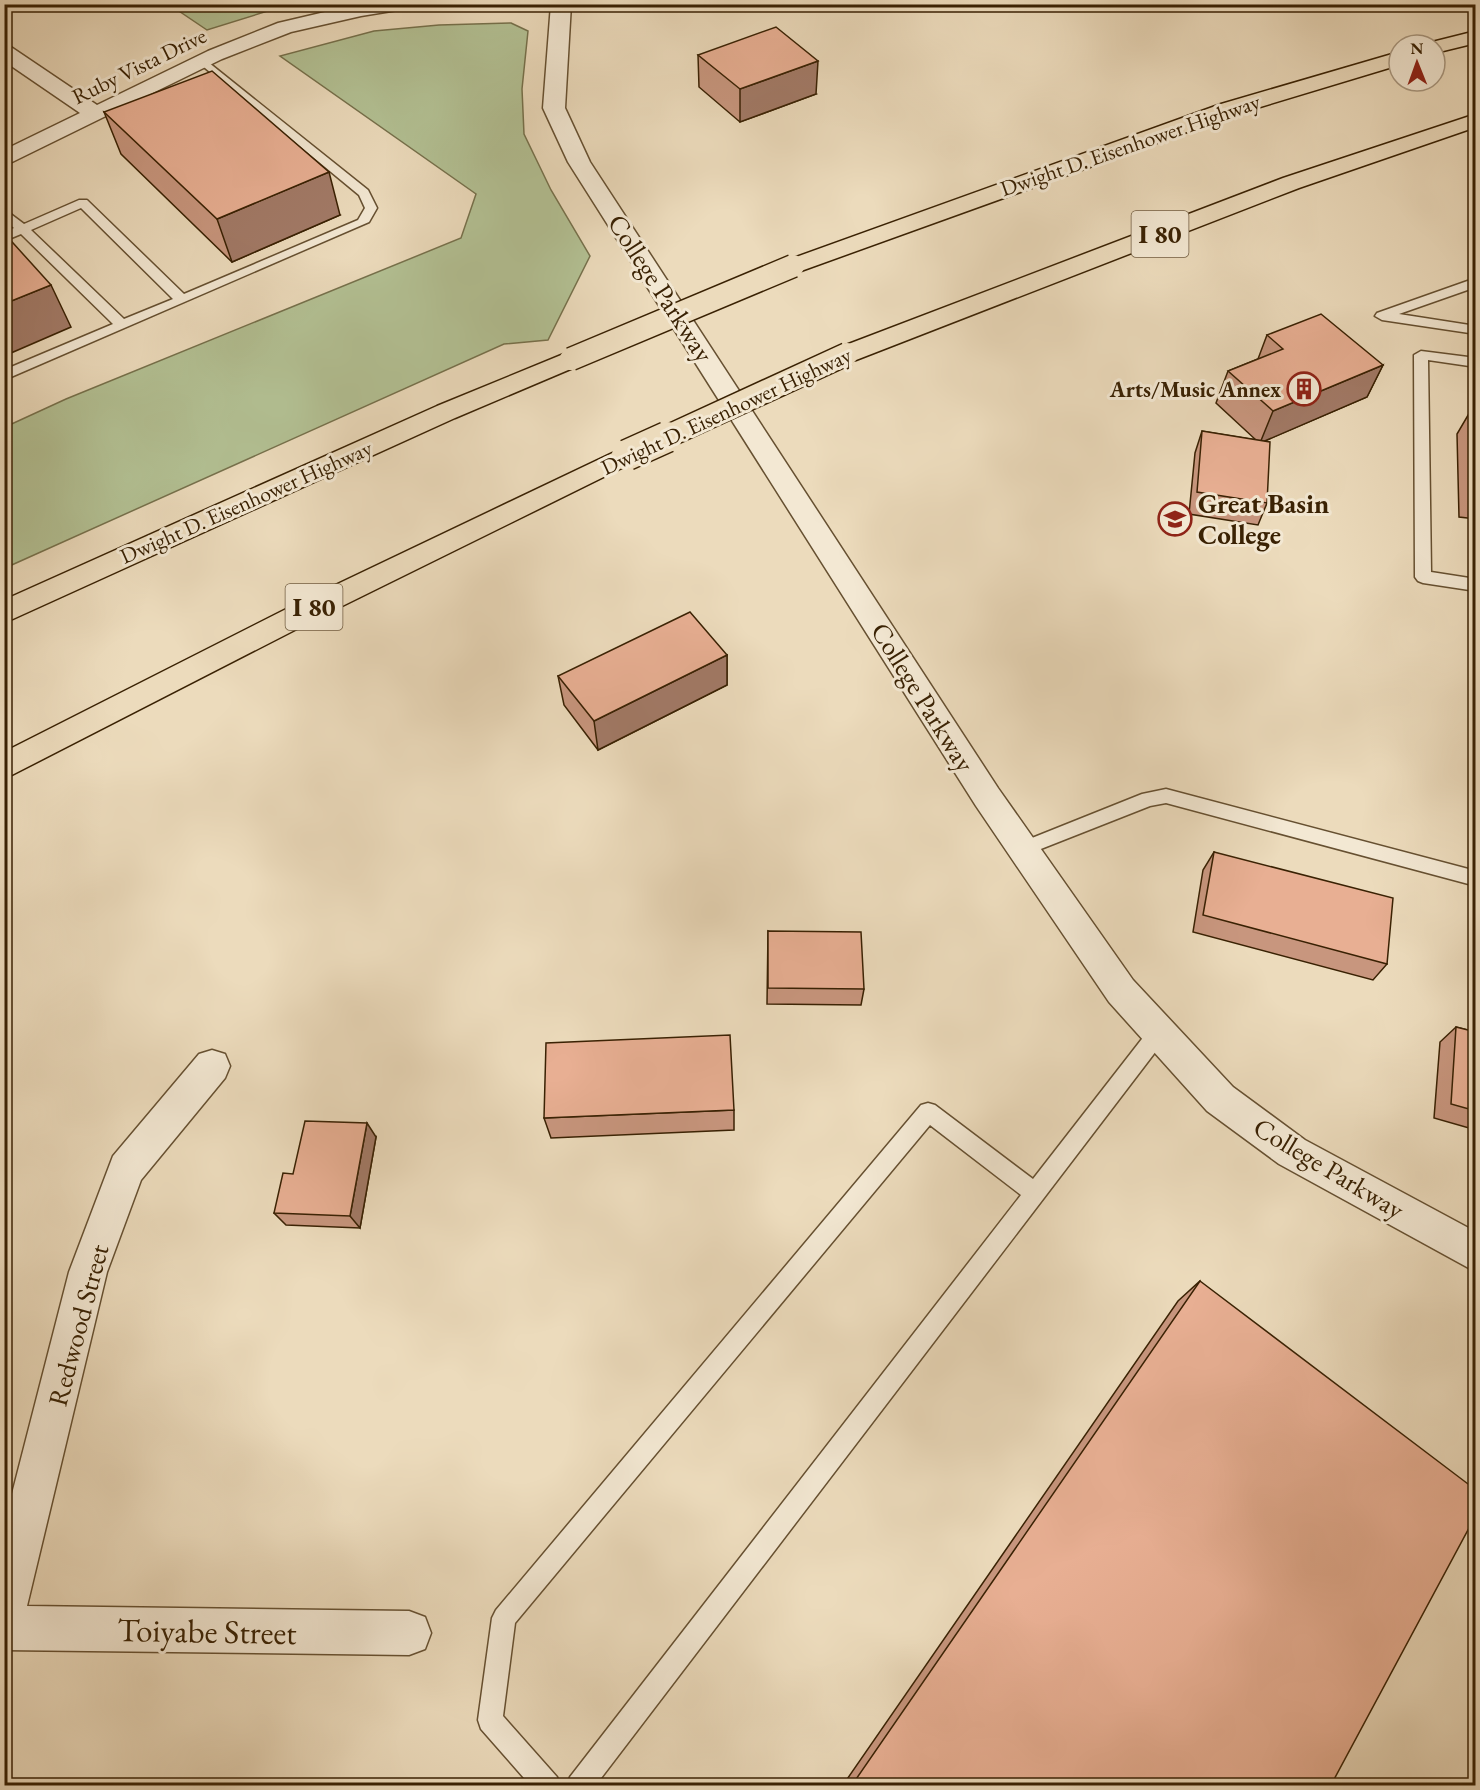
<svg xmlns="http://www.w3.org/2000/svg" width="1480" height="1790" viewBox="0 0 1480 1790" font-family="'EB Garamond',serif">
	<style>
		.green { fill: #b3c194; stroke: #76714c; stroke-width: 1.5 }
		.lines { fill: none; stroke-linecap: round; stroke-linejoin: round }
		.service-casing { stroke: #665031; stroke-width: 3 }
		.minor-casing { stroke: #665031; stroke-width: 3 }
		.tertiary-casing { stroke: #665031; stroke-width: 3 }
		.motorway-casing { stroke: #392103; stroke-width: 3 }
		.service { fill: #f3e8d3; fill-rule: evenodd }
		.minor { fill: #f3e8d3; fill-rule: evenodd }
		.tertiary { fill: #f3e8d3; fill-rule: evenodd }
		.motorway { fill: #ecdbbc; fill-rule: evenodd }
		.motorway-bridge-far1-casing { stroke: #392103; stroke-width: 25; stroke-linecap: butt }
		.motorway-bridge-casing { stroke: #392103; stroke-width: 33; stroke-linecap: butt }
		.motorway-bridge-far1 { stroke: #ecdbbc; stroke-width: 22 }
		.motorway-bridge { stroke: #ecdbbc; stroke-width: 30 }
		.wall { fill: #c8967e; stroke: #392103; stroke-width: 1.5 }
		.shaded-wall { fill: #a27a67; stroke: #392103; stroke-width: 1.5 }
		.building { fill: #e8af93; stroke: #392103; stroke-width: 1.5 }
		.labels { text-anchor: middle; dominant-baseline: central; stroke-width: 6; stroke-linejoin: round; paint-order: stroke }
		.far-street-label { font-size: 22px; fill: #392103; stroke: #f3e8d3 }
		.far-poi-label { font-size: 22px; font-weight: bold; fill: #392103; stroke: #f3e8d3; text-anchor: end }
		.shield { fill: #f3e8d3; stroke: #715d41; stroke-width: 1.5 }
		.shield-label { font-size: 26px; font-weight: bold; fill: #392103 }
		.street-label { font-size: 27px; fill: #392103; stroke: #f3e8d3 }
		.poi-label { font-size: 27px; font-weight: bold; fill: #392103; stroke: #f3e8d3; text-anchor: start }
		.near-street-label { font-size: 33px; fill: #392103; stroke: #f3e8d3 }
	</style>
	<rect width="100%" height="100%" fill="#ecdbbc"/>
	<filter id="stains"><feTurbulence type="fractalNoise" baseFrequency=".00333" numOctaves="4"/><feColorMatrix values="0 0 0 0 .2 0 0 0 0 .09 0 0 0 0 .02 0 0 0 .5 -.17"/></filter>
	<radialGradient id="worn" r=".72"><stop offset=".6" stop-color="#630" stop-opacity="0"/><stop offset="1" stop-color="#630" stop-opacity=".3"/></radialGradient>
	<path class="green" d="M170 5H287L207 30Z
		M511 23 528 31 522 89 524 134 551 190 590 256 548 340 504 344 5 568V427L66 399 461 238 476 194 280 56 374 31 439 25Z"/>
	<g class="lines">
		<g class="service-casing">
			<path id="service" d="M203 58 368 190 377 208 369 222 4 380V370L113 324 21 234 4 241V232L14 228 4 220V209L24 224 79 200H87L184 294 358 220 365 208 359 195 199 63 197 61ZM81 208 173 299 124 319 31 230Z
				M1476 278V287L1399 314 1476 326V334L1382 320 1375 316 1377 313Z
				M1421 351 1476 358V367L1428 360 1431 572 1476 579V591L1423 583 1418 581 1415 577 1414 355Z
				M1166 789 1476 871V886L1166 803 1150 806 1023 856 1017 854 1014 849 1017 844 1142 794Z
				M1159 1023 1166 1026 1169 1032 1166 1038 595 1786H567L570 1777 1021 1195 930 1125 515 1623 503 1716 557 1777 560 1786H531L481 1729 478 1720 492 1618 496 1610 921 1105 928 1103 935 1105 1033 1179 1152 1026Z"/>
		</g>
		<g class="minor-casing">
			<path id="minor" d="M359 4H413L410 8 361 16 291 32 222 59 4 166V150L80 113 4 61V45L11 47 97 105 208 51 278 23Z
				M212 1050 225 1054 230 1066 225 1078 141 1180 107 1272 27 1606 409 1611 425 1617 431 1633 425 1649 409 1655 4 1650V1525L69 1272 113 1156 199 1054Z"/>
		</g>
		<g class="tertiary-casing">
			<path id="tertiary" d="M551 4H571L565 108 590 162 998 788 1133 980 1233 1087 1305 1140 1476 1232V1272L1279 1164 1207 1111 1109 1002 976 806 568 162 543 108Z"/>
		</g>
		<g class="motorway-casing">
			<path id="motorway" d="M1476 31V43L1435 53V45H1426L1428 43Z
				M1399 52V65L1237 114 801 271 793 273 785 271 781 266 785 261 1221 104Z
				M1476 114V127L1299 188 856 360 847 362 838 360 835 354 838 348 1283 178Z
				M571 351 580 353 584 359 580 365 455 418 4 623V600L437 406Z
				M627 446 636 449 640 455 636 461 324 615 4 779V752L304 600Z"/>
		</g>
		<use href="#service" class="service"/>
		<use href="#minor" class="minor"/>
		<use href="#tertiary" class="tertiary"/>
		<use href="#motorway" class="motorway"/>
		<g class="motorway-bridge-far1-casing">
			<path id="motorway-bridge-far1" d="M571 359 793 266
				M664 438 847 354"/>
		</g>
		<g class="motorway-bridge-casing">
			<path id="motorway-bridge" d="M627 455 667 437"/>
		</g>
		<use href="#motorway-bridge-far1" class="motorway-bridge-far1"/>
		<use href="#motorway-bridge" class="motorway-bridge"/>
	</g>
	<path class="wall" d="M698 55 816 94 740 122 699 87Z
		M104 112 340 215 232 262 121 154Z
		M1267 335 1383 365 1367 397 1264 441 1267 503 1258 525 1189 514 1195 453 1202 431 1256 440 1216 403 1228 371 1258 359Z
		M1474 405H1476V519L1459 517 1457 434Z
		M727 655V685L598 750 564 705 558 676Z
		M1214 852 1387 964 1373 980 1193 932 1203 870Z
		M768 931 864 989 861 1005 767 1004Z
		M1456 1027 1476 1032V1130L1434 1118 1440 1042Z
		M734 1110V1130L551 1138 544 1118Z
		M376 1137 360 1228 286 1225 274 1213Z
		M1200 1281 1331 1785H843L1178 1301Z"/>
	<path class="shaded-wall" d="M818 61 816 94 740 122V89Z
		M329 172 340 215 232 262 217 219Z
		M51 285 71 327 4 356V304Z
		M1383 365 1367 397 1260 443 1273 411Z
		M727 655V685L598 750 594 721Z
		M367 1123 376 1137 360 1228 350 1216Z"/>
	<path class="building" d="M776 27 818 61 740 89 698 55Z
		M212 71 329 172 217 219 104 112Z
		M4 233 51 285 4 304Z
		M1321 314 1383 365 1273 411 1228 371 1283 349 1267 335Z
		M1474 405H1476V449Z
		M1202 431 1270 442 1267 503 1197 492Z
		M690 612 727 655 594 721 558 676Z
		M1214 852 1393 898 1387 964 1203 915Z
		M768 931 861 932 864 989 768 988Z
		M1456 1027 1476 1032V1111L1451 1104Z
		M730 1035 734 1110 544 1118 546 1043Z
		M305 1121 367 1123 350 1216 274 1213 283 1173 293 1174Z
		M1200 1281 1476 1490V1515L1331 1785H852Z"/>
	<defs>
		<g id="building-ring" transform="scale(1.725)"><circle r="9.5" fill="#f3e8d3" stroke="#8f2418" stroke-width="1.5"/><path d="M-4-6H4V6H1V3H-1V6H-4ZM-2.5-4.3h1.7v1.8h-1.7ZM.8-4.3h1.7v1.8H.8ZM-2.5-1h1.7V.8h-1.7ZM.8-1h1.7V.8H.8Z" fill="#8f2418"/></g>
		<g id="university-ring" transform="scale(1.725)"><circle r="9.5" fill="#f3e8d3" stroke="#8f2418" stroke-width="1.5"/><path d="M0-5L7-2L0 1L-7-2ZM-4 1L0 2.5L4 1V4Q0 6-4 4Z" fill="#8f2418"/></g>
	</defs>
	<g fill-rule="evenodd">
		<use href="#building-ring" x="1304" y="389"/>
		<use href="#university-ring" x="1175" y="519"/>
	</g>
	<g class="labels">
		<g class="far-street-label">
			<text transform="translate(139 66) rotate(-26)">Ruby Vista Drive</text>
			<text transform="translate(1130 145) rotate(-19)">Dwight D. Eisenhower Highway</text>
			<text transform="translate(726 411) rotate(-25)">Dwight D. Eisenhower Highway</text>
			<text transform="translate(246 502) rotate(-24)">Dwight D. Eisenhower Highway</text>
		</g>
		<g class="far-poi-label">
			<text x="1281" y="389">Arts/Music Annex</text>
		</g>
		<g class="shield">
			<rect x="1131.5" y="211" width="57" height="46" rx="4.5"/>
			<rect x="285.5" y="584" width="57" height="46" rx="4.5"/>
		</g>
		<g class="shield-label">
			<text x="1160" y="234">I 80</text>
			<text x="314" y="607">I 80</text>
		</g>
		<g class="street-label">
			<text transform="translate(661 288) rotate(57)">College Parkway</text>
			<text transform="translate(923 697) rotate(58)">College Parkway</text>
			<text transform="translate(1329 1168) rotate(31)">College Parkway</text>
			<text transform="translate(78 1325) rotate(-75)">Redwood Street</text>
		</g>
		<g class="poi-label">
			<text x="1198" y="503">Great Basin<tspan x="1198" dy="31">College</tspan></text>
		</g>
		<g class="near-street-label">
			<text transform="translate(207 1631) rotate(1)">Toiyabe Street</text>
		</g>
	</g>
	<rect width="1480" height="1790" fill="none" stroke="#ecdbbc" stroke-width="24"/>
	<rect x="6" y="6" width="1468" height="1778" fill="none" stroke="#392103" stroke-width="3"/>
	<rect x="12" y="12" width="1456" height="1766" fill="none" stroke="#392103" stroke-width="1.5"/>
	<g transform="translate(1417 63) rotate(359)"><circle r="28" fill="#f3e8d3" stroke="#a99880" stroke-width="1.5"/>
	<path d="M0-4.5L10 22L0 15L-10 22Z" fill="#8f2418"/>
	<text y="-9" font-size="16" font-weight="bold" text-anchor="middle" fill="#392103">N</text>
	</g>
	<rect width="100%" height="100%" filter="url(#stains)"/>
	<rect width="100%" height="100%" fill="url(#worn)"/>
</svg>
